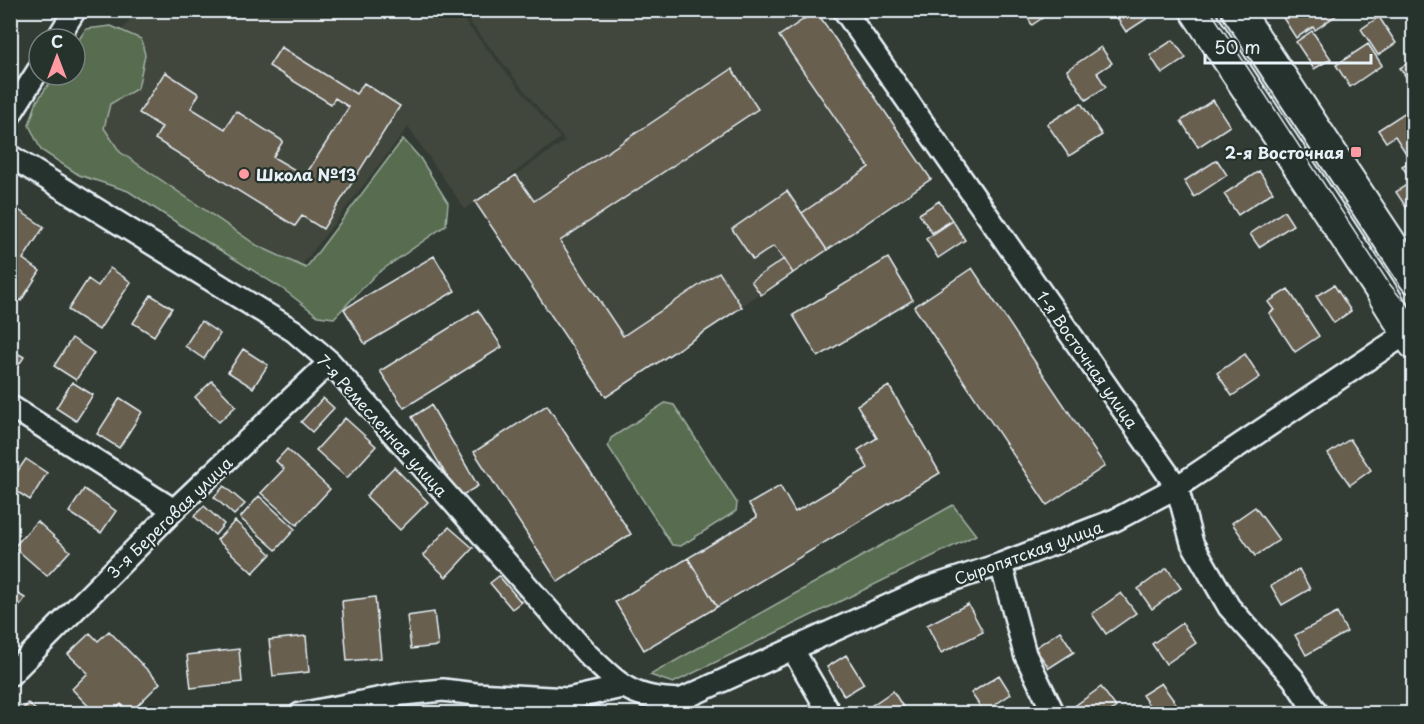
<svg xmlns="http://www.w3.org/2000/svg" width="1424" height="724" viewBox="0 0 1424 724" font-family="'Playpen Sans',sans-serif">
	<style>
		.built { fill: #43463c }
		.green { fill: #586d50; stroke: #a0afa4; stroke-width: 1.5 }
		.building { fill: #675f50; stroke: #e8f1f8; stroke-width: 1.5 }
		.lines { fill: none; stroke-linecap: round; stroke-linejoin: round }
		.minor-casing { stroke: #e8f1f8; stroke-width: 26 }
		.secondary-casing { stroke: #e8f1f8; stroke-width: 34 }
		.minor { stroke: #26332d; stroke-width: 21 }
		.secondary { stroke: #26332d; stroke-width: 30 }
		.tram { stroke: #e8f1f8; stroke-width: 1.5 }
		.poi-dot { fill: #ff9aa2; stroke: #26332d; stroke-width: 2 }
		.labels { text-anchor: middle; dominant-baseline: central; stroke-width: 4.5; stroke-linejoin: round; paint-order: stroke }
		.poi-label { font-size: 16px; font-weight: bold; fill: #e8f1f8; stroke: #26332d; text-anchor: end }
		.street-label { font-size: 16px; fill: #e8f1f8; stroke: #26332d }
	</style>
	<rect width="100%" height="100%" fill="#333c34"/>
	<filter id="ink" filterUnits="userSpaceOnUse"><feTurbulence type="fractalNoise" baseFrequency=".0167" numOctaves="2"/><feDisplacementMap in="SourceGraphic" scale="12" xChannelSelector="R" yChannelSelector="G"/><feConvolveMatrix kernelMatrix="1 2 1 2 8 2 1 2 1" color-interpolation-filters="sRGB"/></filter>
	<g filter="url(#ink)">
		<path class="built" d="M814 10 931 179 606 397 475 202 465 209 408 127 296 273 45 136 136 11H456L560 138 477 201 565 141 461 11Z"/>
		<path class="green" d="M111 26 141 39 145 55 138 88 110 104 104 128 120 152 258 246 306 268 403 139 420 158 448 203 446 225 375 275 334 318 318 316 283 289 210 244 128 191 79 175 41 150 29 125 37 101 55 75H75V45L86 29Z
			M665 403 674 405 737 503 736 511 681 546 672 545 608 446 611 438Z
			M953 505 976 535 673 683 650 675Z"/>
		<path class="building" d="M1023 10H1054L1032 25Z
			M1118 10H1156L1157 12 1126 32 1114 13Z
			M1278 10H1344L1315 30 1313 27 1296 38Z
			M816 11 931 179 827 250 802 213 869 167 779 36Z
			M1379 17 1396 43 1378 55 1361 29Z
			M1312 31 1331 59 1314 69 1296 42Z
			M1173 40 1186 58 1162 74 1150 55Z
			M1368 44 1382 65 1350 87 1336 65Z
			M281 47 356 94 364 83 400 106 323 229 302 216 295 226 155 139 162 127 139 113 165 72 199 94 191 108 225 129 236 111 283 141 273 157 305 176 349 107 335 98 331 104 269 66Z
			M1101 47 1112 63 1097 73 1106 87 1086 100 1067 70Z
			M1414 59V85L1412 86 1400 68Z
			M732 69 758 109 560 241 623 336 719 272 742 307 606 397 475 202 516 175 534 201Z
			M1213 100 1230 126 1198 147 1181 121Z
			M1081 103 1102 135 1069 156 1047 124Z
			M1412 108 1414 177 1410 179 1402 166 1411 161 1395 136 1386 142 1378 130Z
			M1217 160 1227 175 1194 197 1184 181Z
			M1259 171 1273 192 1238 215 1224 194Z
			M1414 180V215L1412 216 1396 192Z
			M787 191 827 250 793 273 774 246 753 260 732 229Z
			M939 201 952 220 932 233 919 214Z
			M11 205 44 227 23 259 40 271 21 301 10 294V261L16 253 10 250Z
			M1284 211 1293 225 1259 247 1250 234Z
			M953 221 965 240 938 258 926 239Z
			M434 256 455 291 365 344 344 309Z
			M888 258 913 300 818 357 793 315Z
			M784 259 793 273 761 295 751 281Z
			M110 268 131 282 99 330 68 310 88 279 98 286Z
			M972 268 1105 466 1047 505 914 307Z
			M1334 285 1351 311 1334 323 1316 296Z
			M1288 289 1319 336 1295 352 1269 313 1274 310 1268 302Z
			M151 295 172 308 154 336 133 323Z
			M478 310 502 347 404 408 380 371Z
			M201 321 220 334 204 359 185 346Z
			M72 338 94 353 76 380 54 366Z
			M10 349 24 357 10 378Z
			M243 349 268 365 253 388 228 372Z
			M1245 354 1260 377 1232 396 1217 373Z
			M212 381 236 406 219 422 195 397Z
			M72 382 93 395 76 421 56 408Z
			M889 386 940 473 717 607 688 558 757 517 749 504 780 486 795 512 868 468 858 450 877 438 857 405Z
			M120 398 142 412 119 448 97 434Z
			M323 398 334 408 312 432 301 422Z
			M431 405 478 486 459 497 412 417Z
			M547 405 631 534 558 582 474 452Z
			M345 418 376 446 347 478 316 450Z
			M1350 439 1371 470 1350 485 1328 454Z
			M287 449 330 489 297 525 261 493 284 469 276 461Z
			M26 459 47 473 30 500 10 487V482Z
			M394 467 428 502 400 530 366 496Z
			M224 486 245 504 234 515 214 497Z
			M84 489 116 511 101 533 69 512Z
			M259 496 295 529 276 550 240 518Z
			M204 506 224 524 215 535 194 516Z
			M1255 507 1279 540 1255 556 1232 523Z
			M37 521 70 551 47 576 14 547Z
			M235 521 271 554 253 573 217 540Z
			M449 527 473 548 446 577 423 555Z
			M688 558 717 607 644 650 615 602Z
			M1167 568 1181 588 1152 609 1138 589Z
			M1299 569 1310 589 1282 605 1271 586Z
			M499 576 521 602 512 609 490 583Z
			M10 589 25 598 10 620Z
			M1121 593 1136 613 1106 634 1092 614Z
			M375 597 381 658 347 661 342 601Z
			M968 604 983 632 941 653 927 625Z
			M434 612 438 646 411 649 407 616Z
			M1337 613 1347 632 1306 655 1295 635Z
			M1182 623 1196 643 1166 664 1152 644Z
			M109 631 160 683 130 713 121 704 111 714H96L72 689 88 673 68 654 90 633 98 641Z
			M1060 631 1074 652 1049 668 1035 648Z
			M306 636 309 672 273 676 269 640Z
			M239 649 242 682 191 688 187 655Z
			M846 655 864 684 844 696 827 667Z
			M999 675 1011 694 984 712 971 693Z
			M1161 683 1180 709 1174 714H1155L1142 695Z
			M1101 687 1116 707 1107 714H1076L1072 708Z
			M893 691 905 710 901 714H868L865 710Z
			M28 703 40 714H19Z"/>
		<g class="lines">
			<g class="minor-casing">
				<path id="minor" d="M844 10 1177 487 1192 543 1229 607 1293 678 1317 714
					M57 39 75 10
					M10 115 39 69
					M10 156 294 331 330 362 588 655C622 687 631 698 680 700L925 589 1001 564 1115 520 1177 487 1407 333
					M10 406 174 510
					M1001 564 1025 654 1054 714
					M793 650 830 714
					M10 675 174 510 330 362
					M300 714 403 694 443 690 476 694 568 699 622 687"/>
			</g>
			<g class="secondary-casing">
				<path id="secondary" d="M1195 10 1379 288 1414 344
					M1237 10 1414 278"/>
			</g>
			<use href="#minor" class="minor"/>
			<use href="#secondary" class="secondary"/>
			<path class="tram" d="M1210 10 1388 282 1400 297 1414 308"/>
		</g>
	</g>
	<g class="poi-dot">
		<rect x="1350" y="146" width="12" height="12" rx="3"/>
		<circle cx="244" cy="174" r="6"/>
	</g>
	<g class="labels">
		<g class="poi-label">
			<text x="1344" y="152">2-я Восточная</text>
			<text x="256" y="174" text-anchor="start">Школа №13</text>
		</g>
		<g class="street-label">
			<text transform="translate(1088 359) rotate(55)">1-я Восточная улица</text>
			<text transform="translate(383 425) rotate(48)">7-я Ремесленная улица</text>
			<text transform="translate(169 517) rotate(-44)">3-я Береговая улица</text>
			<text transform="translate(1028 552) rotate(-20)">Сыропятская улица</text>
		</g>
	</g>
	<rect width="1424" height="724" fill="none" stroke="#26332d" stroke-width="36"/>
	<rect x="18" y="18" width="1388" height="688" fill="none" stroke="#e8f1f8" stroke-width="2" filter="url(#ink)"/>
	<g transform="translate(57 57)"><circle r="28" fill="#26332d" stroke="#747f7e" stroke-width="1.5"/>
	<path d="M0-4.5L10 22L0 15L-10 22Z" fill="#ff9aa2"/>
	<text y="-9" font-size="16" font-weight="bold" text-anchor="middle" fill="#e8f1f8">С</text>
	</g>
	<path d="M1205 54v9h166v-9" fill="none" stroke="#e8f1f8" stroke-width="3"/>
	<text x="1214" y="54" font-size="18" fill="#e8f1f8" stroke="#26332d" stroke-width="4.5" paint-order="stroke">50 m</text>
</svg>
